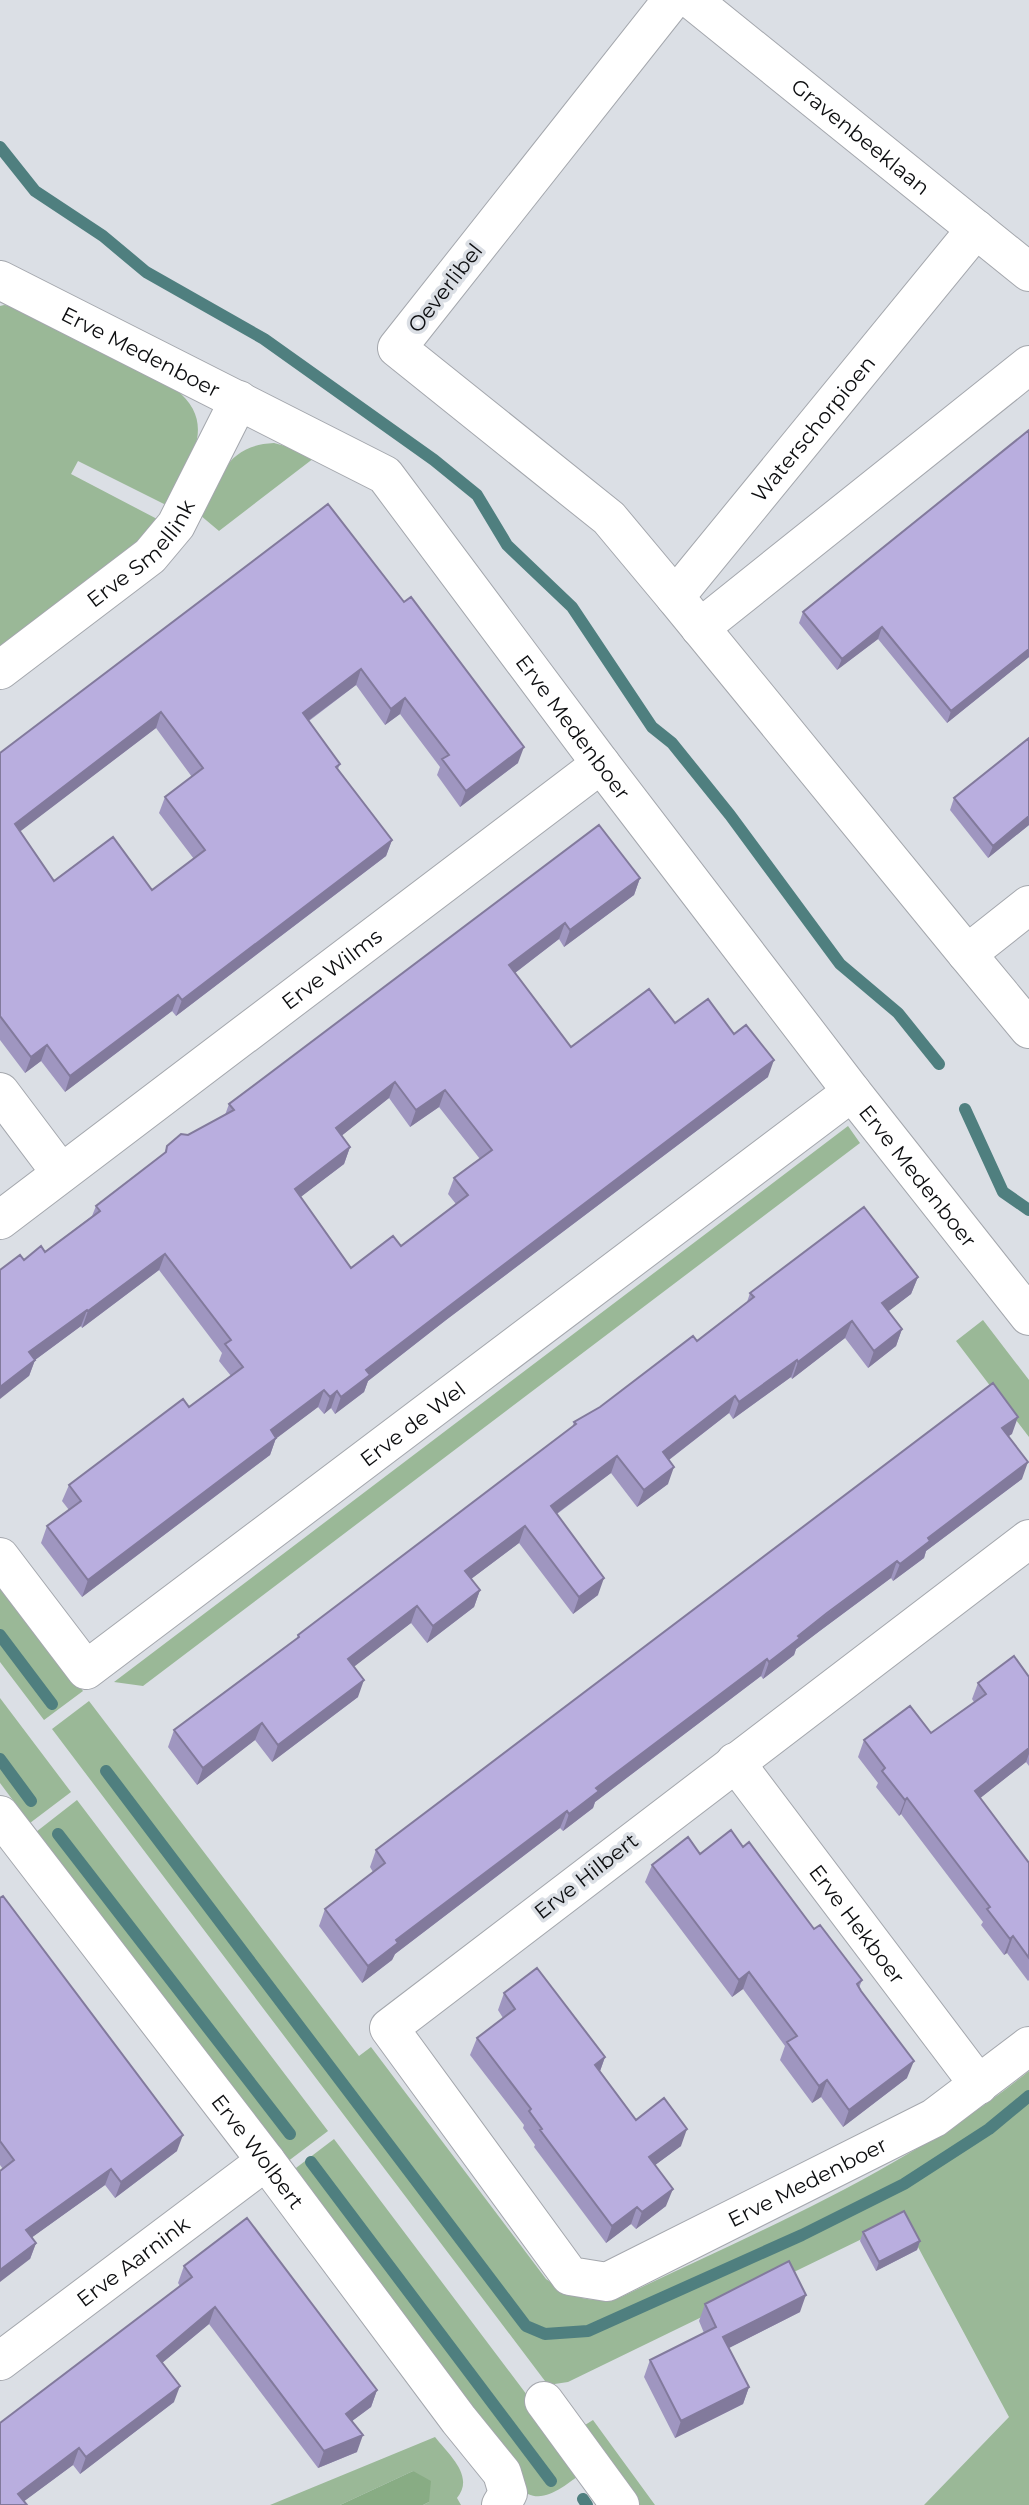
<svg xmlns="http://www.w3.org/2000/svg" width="1029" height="2505" viewBox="0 0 1029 2505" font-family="Montserrat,sans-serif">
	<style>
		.green { fill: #9ab897 }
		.forest { fill: #88ac84 }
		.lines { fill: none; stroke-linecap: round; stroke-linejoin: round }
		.stream { stroke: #4f7f7f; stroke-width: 12 }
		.minor-casing { stroke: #a4a7ad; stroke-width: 40 }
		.minor { stroke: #fff; stroke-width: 38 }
		.wall { fill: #9f96c0; fill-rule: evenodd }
		.shaded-wall { fill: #827a9c }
		.building { fill: #b9aedf; stroke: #827a9c; stroke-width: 2; fill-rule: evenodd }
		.labels { text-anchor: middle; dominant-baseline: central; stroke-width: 7; stroke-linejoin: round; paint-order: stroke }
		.street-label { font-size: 21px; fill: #0d0e10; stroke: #dbdfe5 }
	</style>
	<rect width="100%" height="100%" fill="#dbdfe5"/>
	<path class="green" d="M4 305 12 306 175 389C221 424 187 466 166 505L78 461 71 474 159 520 150 532 0 647V306Z
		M274 443 289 447 314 458 219 531 200 515C220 478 226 445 274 443Z
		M848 1126 860 1143 143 1686 114 1682Z
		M983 1320 1029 1380V1437L956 1341Z
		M0 1581 83 1691 44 1720 0 1662Z
		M0 1698 71 1792 30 1823 0 1783Z
		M89 1701 359 2056 371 2047 546 2279C574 2298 588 2304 621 2297 763 2229 906 2170 1029 2071V2505H924L1009 2417 903 2219 568 2382 548 2385 52 1729Z
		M77 1800 328 2131 287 2162 36 1832Z
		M334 2139 527 2395 583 2473C567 2483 547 2503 528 2494L522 2473 292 2171Z
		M593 2420 655 2505H633L585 2425Z
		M435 2437C449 2455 475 2476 457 2498L461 2505H423L429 2502 413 2471 340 2505H270Z"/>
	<path class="forest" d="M413 2471 431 2481 429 2502 423 2505H340Z"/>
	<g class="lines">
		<path class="stream" d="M0 147 35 191 103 236 146 272 264 339 434 460 477 495 507 545 572 607 652 727 672 743 730 815 840 964 898 1013 939 1064
			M965 1109 1003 1192 1029 1210
			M0 1635 52 1704
			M0 1759 31 1801
			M106 1771 526 2326 545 2334 588 2331 802 2235 904 2184 989 2129 1029 2096
			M58 1834 290 2134
			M311 2162 551 2481
			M583 2499 587 2505"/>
		<g class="minor-casing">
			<g id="minor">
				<path d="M672 0 397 348 609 518 675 597"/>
				<path id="s1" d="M692 0 1029 272"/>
				<path id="s2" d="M0 280 385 475 601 764 852 1092 1029 1316"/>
				<path d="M700 628 1029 365"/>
				<path id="s3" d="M0 670 150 556 176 525 239 400"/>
				<path d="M1029 905 967 954 1029 1029"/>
				<path id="s4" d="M967 954 675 597 976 229"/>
				<path d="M0 1092 61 1173"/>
				<path id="s5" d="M0 1220 601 764"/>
				<path id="s6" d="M1029 1539 389 2028 570 2276 607 2282 934 2118 1029 2046"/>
				<path id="s7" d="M0 1557 86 1670 852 1092"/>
				<path id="s8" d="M735 1762 979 2085"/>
				<path id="s9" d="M0 1815 266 2161 459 2420 502 2473 508 2493 501 2505"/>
				<path id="s10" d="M0 2361 266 2161"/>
				<path d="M544 2401 620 2505"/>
			</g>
		</g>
		<use href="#minor" class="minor"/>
	</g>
	<path class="wall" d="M1029 430V657L947 723 878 639 837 670 799 623 803 612Z
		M328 504 518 763 460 807 437 775 440 767 400 714 385 725 356 685 309 721 340 764 338 769 392 840 386 856 176 1016 172 1011 65 1092 41 1061 25 1073 0 1040V753ZM156 728 192 777 165 797 159 813 194 859 152 890 54 881 20 831Z
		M954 798 1029 825 988 858 950 810Z
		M640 878 634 895 564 947 559 939 515 973 571 1047 675 1023 734 1034 768 1077 446 1320 368 1381 364 1392 335 1414 331 1408 324 1414 318 1407 276 1438 270 1455 82 1597 41 1543 47 1526 69 1510 62 1501 69 1485 189 1407 231 1376 219 1361 222 1353 159 1270 82 1328 81 1326 35 1360 29 1376 24 1260 45 1252 92 1216 96 1206 164 1154 167 1146 225 1115 229 1104ZM389 1098 410 1127 439 1107 480 1159 454 1178 448 1194 456 1204 401 1246 351 1268 300 1197 344 1164 350 1147 341 1136Z
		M918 1277 911 1294 888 1311 902 1329 896 1346 868 1368 845 1338 792 1379 791 1377 733 1419 729 1413 669 1460 668 1484 637 1507 611 1473 557 1514 598 1595 573 1614 519 1543 471 1579 480 1590 474 1607 427 1643 411 1623 354 1666 358 1697 272 1762 255 1740 197 1785 168 1747 174 1730 297 1639 298 1635 572 1428 574 1422 600 1407 697 1341 747 1302 750 1293Z
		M1012 1434 1009 1436 1022 1479 926 1551 924 1558 893 1581 891 1578 821 1630 796 1649 794 1655 763 1679 761 1676 595 1802 593 1808 563 1831 560 1828 395 1954 392 1960 362 1983 319 1926 325 1909 373 1872 370 1867 376 1850Z
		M1029 1677V1766L1026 1762 980 1798 1029 1863V1980L1028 1981 1007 1953 1004 1955 981 1925 983 1922 901 1814 899 1816 876 1787 878 1783 858 1757 864 1740 931 1733 974 1702 972 1699 978 1683Z
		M743 1847 814 1929 862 1980 859 1988 907 2078 843 2127 821 2097 812 2103 780 2060 785 2046 743 1989 732 1997 645 1882 652 1865 700 1854Z
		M0 1898 177 2151 115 2198 105 2185 32 2237 36 2243 30 2259 3 2169 0 2165Z
		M504 1993 605 2057 600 2071 636 2120 681 2146 655 2165 666 2206 636 2229 631 2224 606 2243 534 2147 535 2145 523 2128 524 2125 470 2055 477 2038 503 2018 498 2010Z
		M863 2232 920 2241 917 2250 876 2271 860 2241Z
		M184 2266 377 2390 371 2407 352 2421 357 2452 318 2468 209 2324 162 2363 174 2402 80 2474 73 2465 24 2501 0 2505 180 2286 178 2283Z
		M705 2304 800 2312 729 2348 749 2387 743 2404 675 2438 644 2377 650 2360 704 2333 699 2321Z"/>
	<path class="shaded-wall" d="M882 627 878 639 837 670 842 659Z
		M1029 649V657L947 723 951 711Z
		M361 669 356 685 297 729 303 713Z
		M405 698 400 714 385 725 391 709Z
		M161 712 156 728 9 840 15 824Z
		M524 747 518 763 460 807 466 791Z
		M1029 816V825L988 858 993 846Z
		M392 840 386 856 176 1016 182 1000Z
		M640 878 634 895 564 947 570 930Z
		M565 923 559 939 503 982 509 965Z
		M178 995 172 1011 65 1092 70 1076Z
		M47 1045 41 1061 25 1073 31 1057Z
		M774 1060 768 1077 446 1320 368 1381 364 1392 335 1414 341 1397 366 1370 452 1304Z
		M395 1082 389 1098 330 1145 336 1128Z
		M445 1090 439 1107 410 1127 416 1110Z
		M350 1147 344 1164 289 1206 295 1189Z
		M165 1254 159 1270 82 1328 88 1311Z
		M918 1277 911 1294 876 1321 882 1303Z
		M87 1310 81 1326 35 1360 29 1376 0 1399V1387L29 1352Z
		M852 1321 845 1338 792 1379 798 1362Z
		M902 1329 896 1346 868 1368 874 1351Z
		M797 1360 791 1377 733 1419 739 1402Z
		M324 1390 318 1407 265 1447 271 1430Z
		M337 1391 331 1408 324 1414 330 1397Z
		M735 1396 729 1413 657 1469 663 1452Z
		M1018 1417 1012 1434 996 1445 1002 1428Z
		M276 1438 270 1455 82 1597 88 1580Z
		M617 1456 611 1473 544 1523 551 1506Z
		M1028 1462 1022 1479 926 1551 924 1558 893 1581 900 1564 928 1538Z
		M674 1467 668 1484 637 1507 644 1490Z
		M525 1526 519 1543 459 1588 465 1571Z
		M897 1561 891 1578 821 1630 796 1649 794 1655 763 1679 769 1662 798 1636Z
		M604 1578 598 1595 573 1614 579 1597Z
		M480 1590 474 1607 427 1643 433 1626Z
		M417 1606 411 1623 342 1676 348 1659Z
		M767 1659 761 1676 595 1802 593 1808 563 1831 569 1814 596 1788Z
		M364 1680 358 1697 272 1762 278 1745Z
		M262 1723 255 1740 197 1785 203 1768Z
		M1029 1748V1754L1026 1762 969 1807 975 1791Z
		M907 1798 901 1814 899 1816 905 1800Z
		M567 1811 560 1828 395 1954 392 1960 362 1983 368 1966 396 1940Z
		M1013 1936 1007 1953 1004 1955 1010 1939Z
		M749 1972 743 1989 732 1997 739 1980Z
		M605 2057 599 2074 595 2065Z
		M914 2061 907 2078 843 2127 849 2110Z
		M827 2080 821 2097 812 2103 819 2086Z
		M687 2129 681 2146 643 2174 649 2157Z
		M183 2135 177 2151 115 2198 121 2182Z
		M111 2169 105 2185 20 2246 26 2230Z
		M673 2189 666 2206 636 2229 642 2212Z
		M637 2207 631 2224 606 2243 612 2226Z
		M920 2241 917 2250 876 2271 879 2262Z
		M36 2243 30 2259 0 2282V2270Z
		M806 2295 800 2312 717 2354 723 2337Z
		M215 2307 209 2324 151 2372 157 2356Z
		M180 2386 174 2402 80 2474 86 2457Z
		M749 2387 743 2404 675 2438 681 2421Z
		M377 2390 371 2407 340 2430 346 2414Z
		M363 2435 357 2452 318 2468 324 2451Z
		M79 2448 73 2465 19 2505 18 2494Z"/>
	<path class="building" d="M1029 430V649L951 711 882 627 842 659 803 612Z
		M328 504 404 602 411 597 524 747 466 791 442 759 449 755 405 698 391 709 361 669 303 713 340 764 336 767 392 840 182 1000 178 995 70 1076 47 1045 31 1057 0 1016V753ZM161 712 203 768 165 797 205 850 152 890 113 837 54 881 15 824Z
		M1029 738V816L993 846 954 798Z
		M599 825 640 878 570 930 565 923 509 965 571 1047 649 989 675 1023 708 999 734 1034 746 1025 774 1060 452 1304 366 1370 370 1375 341 1397 337 1391 330 1397 324 1390 271 1430 276 1438 88 1580 47 1526 81 1501 69 1485 183 1399 189 1407 243 1367 225 1344 231 1340 165 1254 88 1311 87 1310 29 1352 35 1360 0 1387V1270L20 1255 24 1260 41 1246 45 1252 100 1211 96 1206 166 1152 167 1146 181 1134 188 1135 234 1110 229 1104ZM395 1082 416 1110 445 1090 492 1150 454 1178 468 1195 401 1246 393 1236 351 1268 295 1189 350 1147 336 1128Z
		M864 1207 918 1277 882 1303 902 1329 874 1351 852 1321 798 1362 797 1360 739 1402 735 1396 663 1452 674 1467 644 1490 617 1456 551 1506 604 1578 579 1597 525 1526 465 1571 480 1590 433 1626 417 1606 348 1659 364 1680 278 1745 262 1723 203 1768 174 1730 299 1637 298 1635 576 1424 574 1422 600 1407 693 1336 697 1341 754 1297 750 1293Z
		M993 1383 1018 1417 1002 1428 1028 1462 928 1538 930 1541 900 1564 897 1561 827 1613 798 1636 800 1638 769 1662 767 1659 596 1788 599 1791 569 1814 567 1811 396 1940 398 1943 368 1966 325 1909 385 1863 376 1850Z
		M1014 1656 1029 1677V1748L975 1791 1029 1863V1958L1013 1936 1010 1939 987 1909 990 1907 907 1798 905 1800 882 1771 885 1768 864 1740 910 1706 931 1733 986 1694 978 1683Z
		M731 1830 743 1847 749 1842 814 1929 820 1925 862 1980 857 1984 861 1991 914 2061 849 2110 827 2080 819 2086 787 2042 797 2036 749 1972 739 1980 652 1865 688 1837 700 1854Z
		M3 1896 183 2135 121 2182 111 2169 26 2230 36 2243 0 2270V2171L14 2160 0 2141V1898Z
		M537 1968 605 2057 595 2065 636 2120 664 2098 687 2129 649 2157 673 2189 642 2212 637 2207 612 2226 540 2130 542 2129 529 2111 531 2109 477 2038 515 2009 504 1993Z
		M904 2211 920 2241 879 2262 863 2232Z
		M247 2218 377 2390 346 2414 363 2435 324 2451 215 2307 157 2356 180 2386 86 2457 79 2448 18 2494 27 2505H0V2423L192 2277 184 2266Z
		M789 2261 806 2295 723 2337 749 2387 681 2421 650 2360 716 2327 705 2304Z"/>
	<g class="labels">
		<g class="street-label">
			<text stroke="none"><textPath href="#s1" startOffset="217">Gravenbeeklaan</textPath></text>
			<text transform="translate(445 288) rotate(-52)">Oeverlibel</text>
			<text stroke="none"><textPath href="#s2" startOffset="158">Erve Medenboer</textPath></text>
			<text stroke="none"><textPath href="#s4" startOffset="679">Waterschorpioen</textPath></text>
			<text stroke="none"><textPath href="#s3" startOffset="184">Erve Smellink</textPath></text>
			<text stroke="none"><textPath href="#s2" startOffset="746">Erve Medenboer</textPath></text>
			<text stroke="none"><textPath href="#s5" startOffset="416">Erve Wilms</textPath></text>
			<text stroke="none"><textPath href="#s2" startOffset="1312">Erve Medenboer</textPath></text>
			<text stroke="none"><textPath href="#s7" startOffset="551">Erve de Wel</textPath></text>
			<text transform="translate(586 1876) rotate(-38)">Erve Hilbert</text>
			<text stroke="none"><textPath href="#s8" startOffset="203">Erve Hekboer</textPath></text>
			<text stroke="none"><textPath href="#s9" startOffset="424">Erve Wolbert</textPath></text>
			<text stroke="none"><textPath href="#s6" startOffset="1374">Erve Medenboer</textPath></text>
			<text stroke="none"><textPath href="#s10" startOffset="166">Erve Aarnink</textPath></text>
		</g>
	</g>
</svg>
